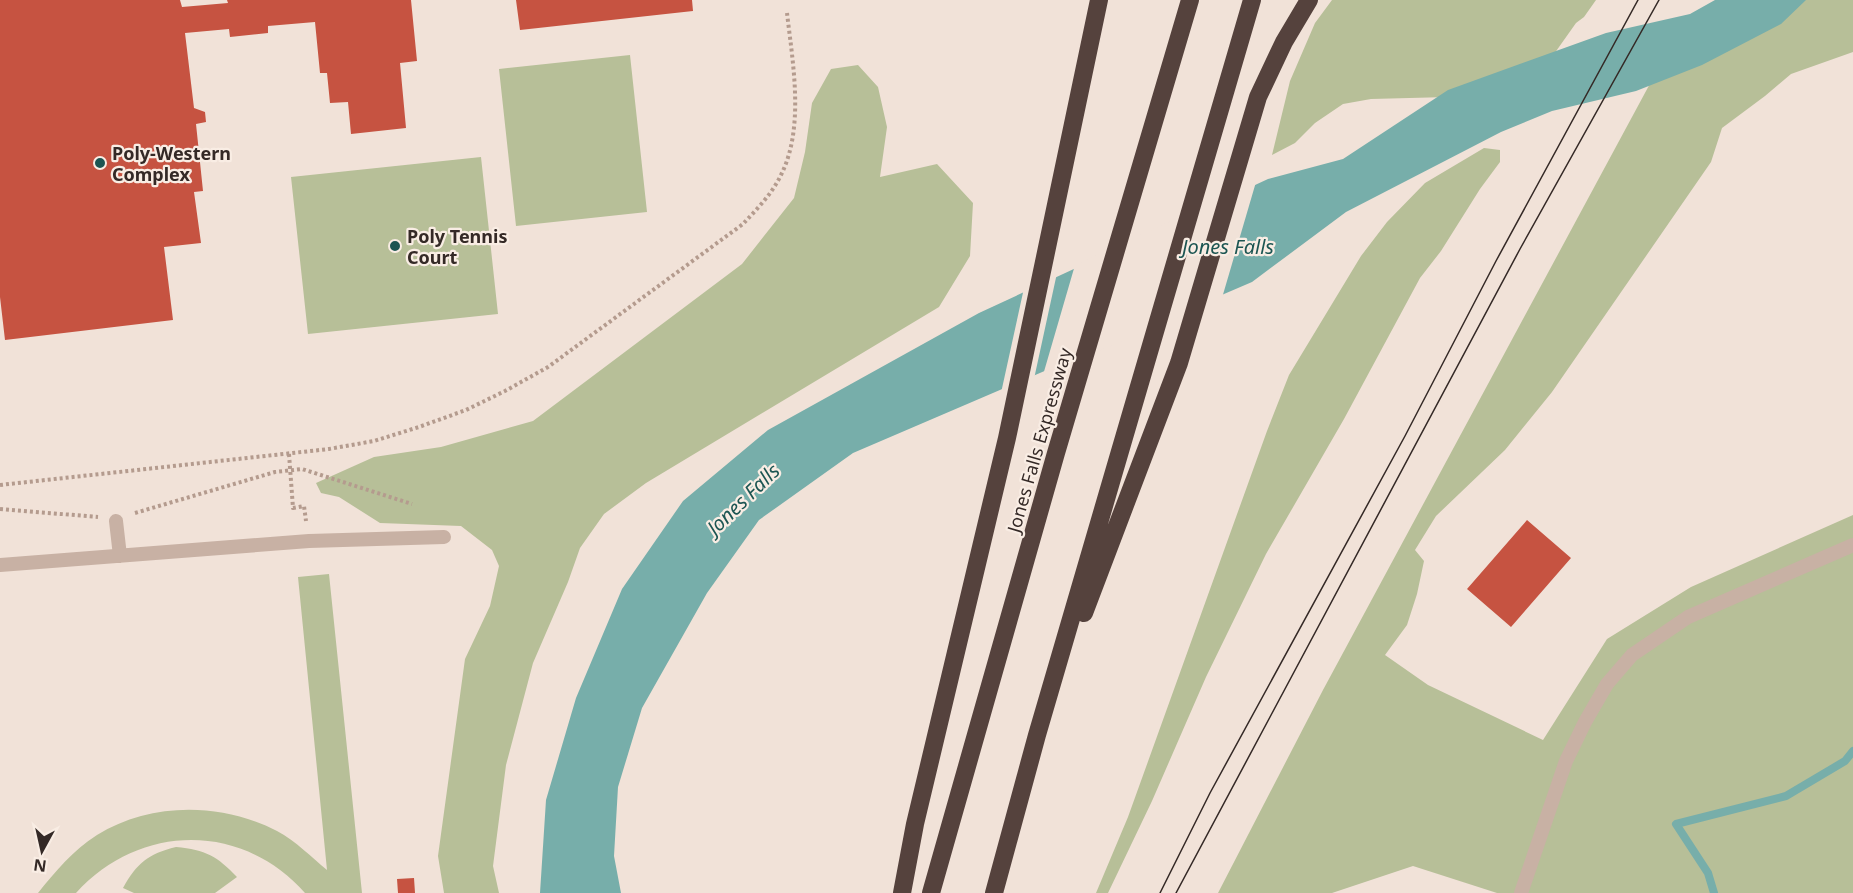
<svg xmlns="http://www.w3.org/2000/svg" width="1853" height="893" viewBox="0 0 1853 893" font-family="'Noto Sans',sans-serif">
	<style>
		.green { fill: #b7bf98 }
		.water { fill: #77aeaa }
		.pier { fill: #f1e2d8 }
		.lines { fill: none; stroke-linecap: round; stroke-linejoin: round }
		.stream { stroke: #77aeaa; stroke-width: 8 }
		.building { fill: #c65341 }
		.path { stroke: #b49b8e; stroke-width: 4; stroke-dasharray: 3 3; stroke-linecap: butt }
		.service { stroke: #c8b1a4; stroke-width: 14 }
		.motorway { stroke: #55423d; stroke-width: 18 }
		.tram { stroke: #342926; stroke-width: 1.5 }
		.poi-dot { fill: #1c5552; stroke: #f9ede4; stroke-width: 2 }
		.labels { text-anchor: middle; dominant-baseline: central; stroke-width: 4.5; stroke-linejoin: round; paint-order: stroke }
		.poi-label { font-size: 18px; font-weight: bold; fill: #342926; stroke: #f9ede4; text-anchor: start }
		.street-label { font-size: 18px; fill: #342926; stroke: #f9ede4 }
		.water-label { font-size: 20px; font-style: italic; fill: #1c5552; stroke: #f9ede4 }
	</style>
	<rect width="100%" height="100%" fill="#f1e2d8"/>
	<path class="green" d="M1332 0H1596L1584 17 1576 23 1542 71 1448 97 1371 99 1343 104 1315 123 1295 143 1272 155 1290 81 1315 23Z
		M1768 0H1853V52L1791 74 1765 96 1722 128 1711 162 1552 392 1505 450 1436 516 1415 550 1424 561 1417 594 1407 625 1385 655 1428 685 1543 740 1607 639 1691 587 1853 515V893H1497L1413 866 1332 893H1218L1323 690 1680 28Z
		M630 55 647 212 516 226 499 69Z
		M858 65 878 87 887 127 880 177 937 164 973 203 970 256 939 307 646 483 604 514 580 548 568 582 533 663 506 765 493 866 499 893H444L438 856 465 659 490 606 499 566 492 550 461 526 380 523 339 497 321 493 316 483 374 457 441 447 533 421 742 264 794 198 805 152 812 103 831 69Z
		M1484 148 1500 150V162L1480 189 1441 251 1420 278 1344 419 1266 554 1206 677 1152 801 1108 893H1096L1128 817 1267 431 1289 375 1361 256 1387 222 1425 183Z
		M481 157 498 314 308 334 291 177Z
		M329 574 362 893H305C242 822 140 823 76 893H38C55 872 73 850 97 835 150 802 221 802 277 831 296 841 311 857 327 870L298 577Z
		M176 847C206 850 217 856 237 877L215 893H134L123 888C137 863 148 854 176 847Z"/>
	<path class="water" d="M1715 0H1806L1781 24 1702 65 1636 91 1552 111 1501 132 1346 212 1252 282 853 453 759 520 707 593 642 708 618 787 614 856 621 893H540L546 800 576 698 622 589 683 501 768 430 979 313 1268 179 1343 159 1448 90 1606 33 1690 14Z"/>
	<path class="pier" d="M1256 182 1222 298 1043 375 1075 265Z
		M1057 273 1034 379 1001 393 1024 288Z"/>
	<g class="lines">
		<path class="stream" d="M1714 893 1708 873 1676 824 1786 796 1845 761 1853 751"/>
	</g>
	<path class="building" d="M0 0H180L182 7 228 3 227 0H411L417 61 400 63 406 128 351 134 348 102 330 103 327 73H320L315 22 268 26V33L230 37 229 29 185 33 194 108 205 112 206 122 196 124 203 191 194 192 201 243 164 247 173 320 5 340 0 297Z
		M516 0H692L693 11 520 30Z
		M1527 520 1571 558 1511 627 1467 589Z
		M414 878 415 893H398L397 879Z"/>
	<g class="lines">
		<path class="path" d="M289 454 293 508 304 506 306 521
			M0 485 329 449 374 441 419 427 466 410 505 391 548 367 743 224C756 210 771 195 780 177 805 129 793 65 787 13
			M0 509 98 517
			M135 513 275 472 302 469 412 504"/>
		<path class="service" d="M116 521 120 556
			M0 565 309 541 444 537
			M1521 893 1566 761 1585 722 1607 684 1632 655 1688 617 1853 545"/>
		<path class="motorway" d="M1084 613 1179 363 1258 97 1284 42 1309 0
			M902 893 915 824 1007 438 1099 0
			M931 893 1056 453 1190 0
			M994 893 1037 735 1252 0"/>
		<path class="tram" d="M1160 893 1210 793 1405 436 1496 261 1638 0
			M1176 893 1520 249 1659 0"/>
	</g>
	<g class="poi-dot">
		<circle cx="100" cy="163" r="6"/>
		<circle cx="395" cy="246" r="6"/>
	</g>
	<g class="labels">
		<g class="poi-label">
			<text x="112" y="153">Poly-Western<tspan x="112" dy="21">Complex</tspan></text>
			<text x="407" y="236">Poly Tennis<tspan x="407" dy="21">Court</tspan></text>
		</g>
		<g class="street-label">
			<text transform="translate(1039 440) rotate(-74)">Jones Falls Expressway</text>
		</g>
		<g class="water-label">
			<text x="1228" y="246">Jones Falls</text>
			<text transform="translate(743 499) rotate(-44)">Jones Falls</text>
		</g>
	</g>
	<g transform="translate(42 851) rotate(188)" stroke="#f9ede4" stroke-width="4.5" paint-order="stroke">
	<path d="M0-4.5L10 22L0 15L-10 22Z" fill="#342926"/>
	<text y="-9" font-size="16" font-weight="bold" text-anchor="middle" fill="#342926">N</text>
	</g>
</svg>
